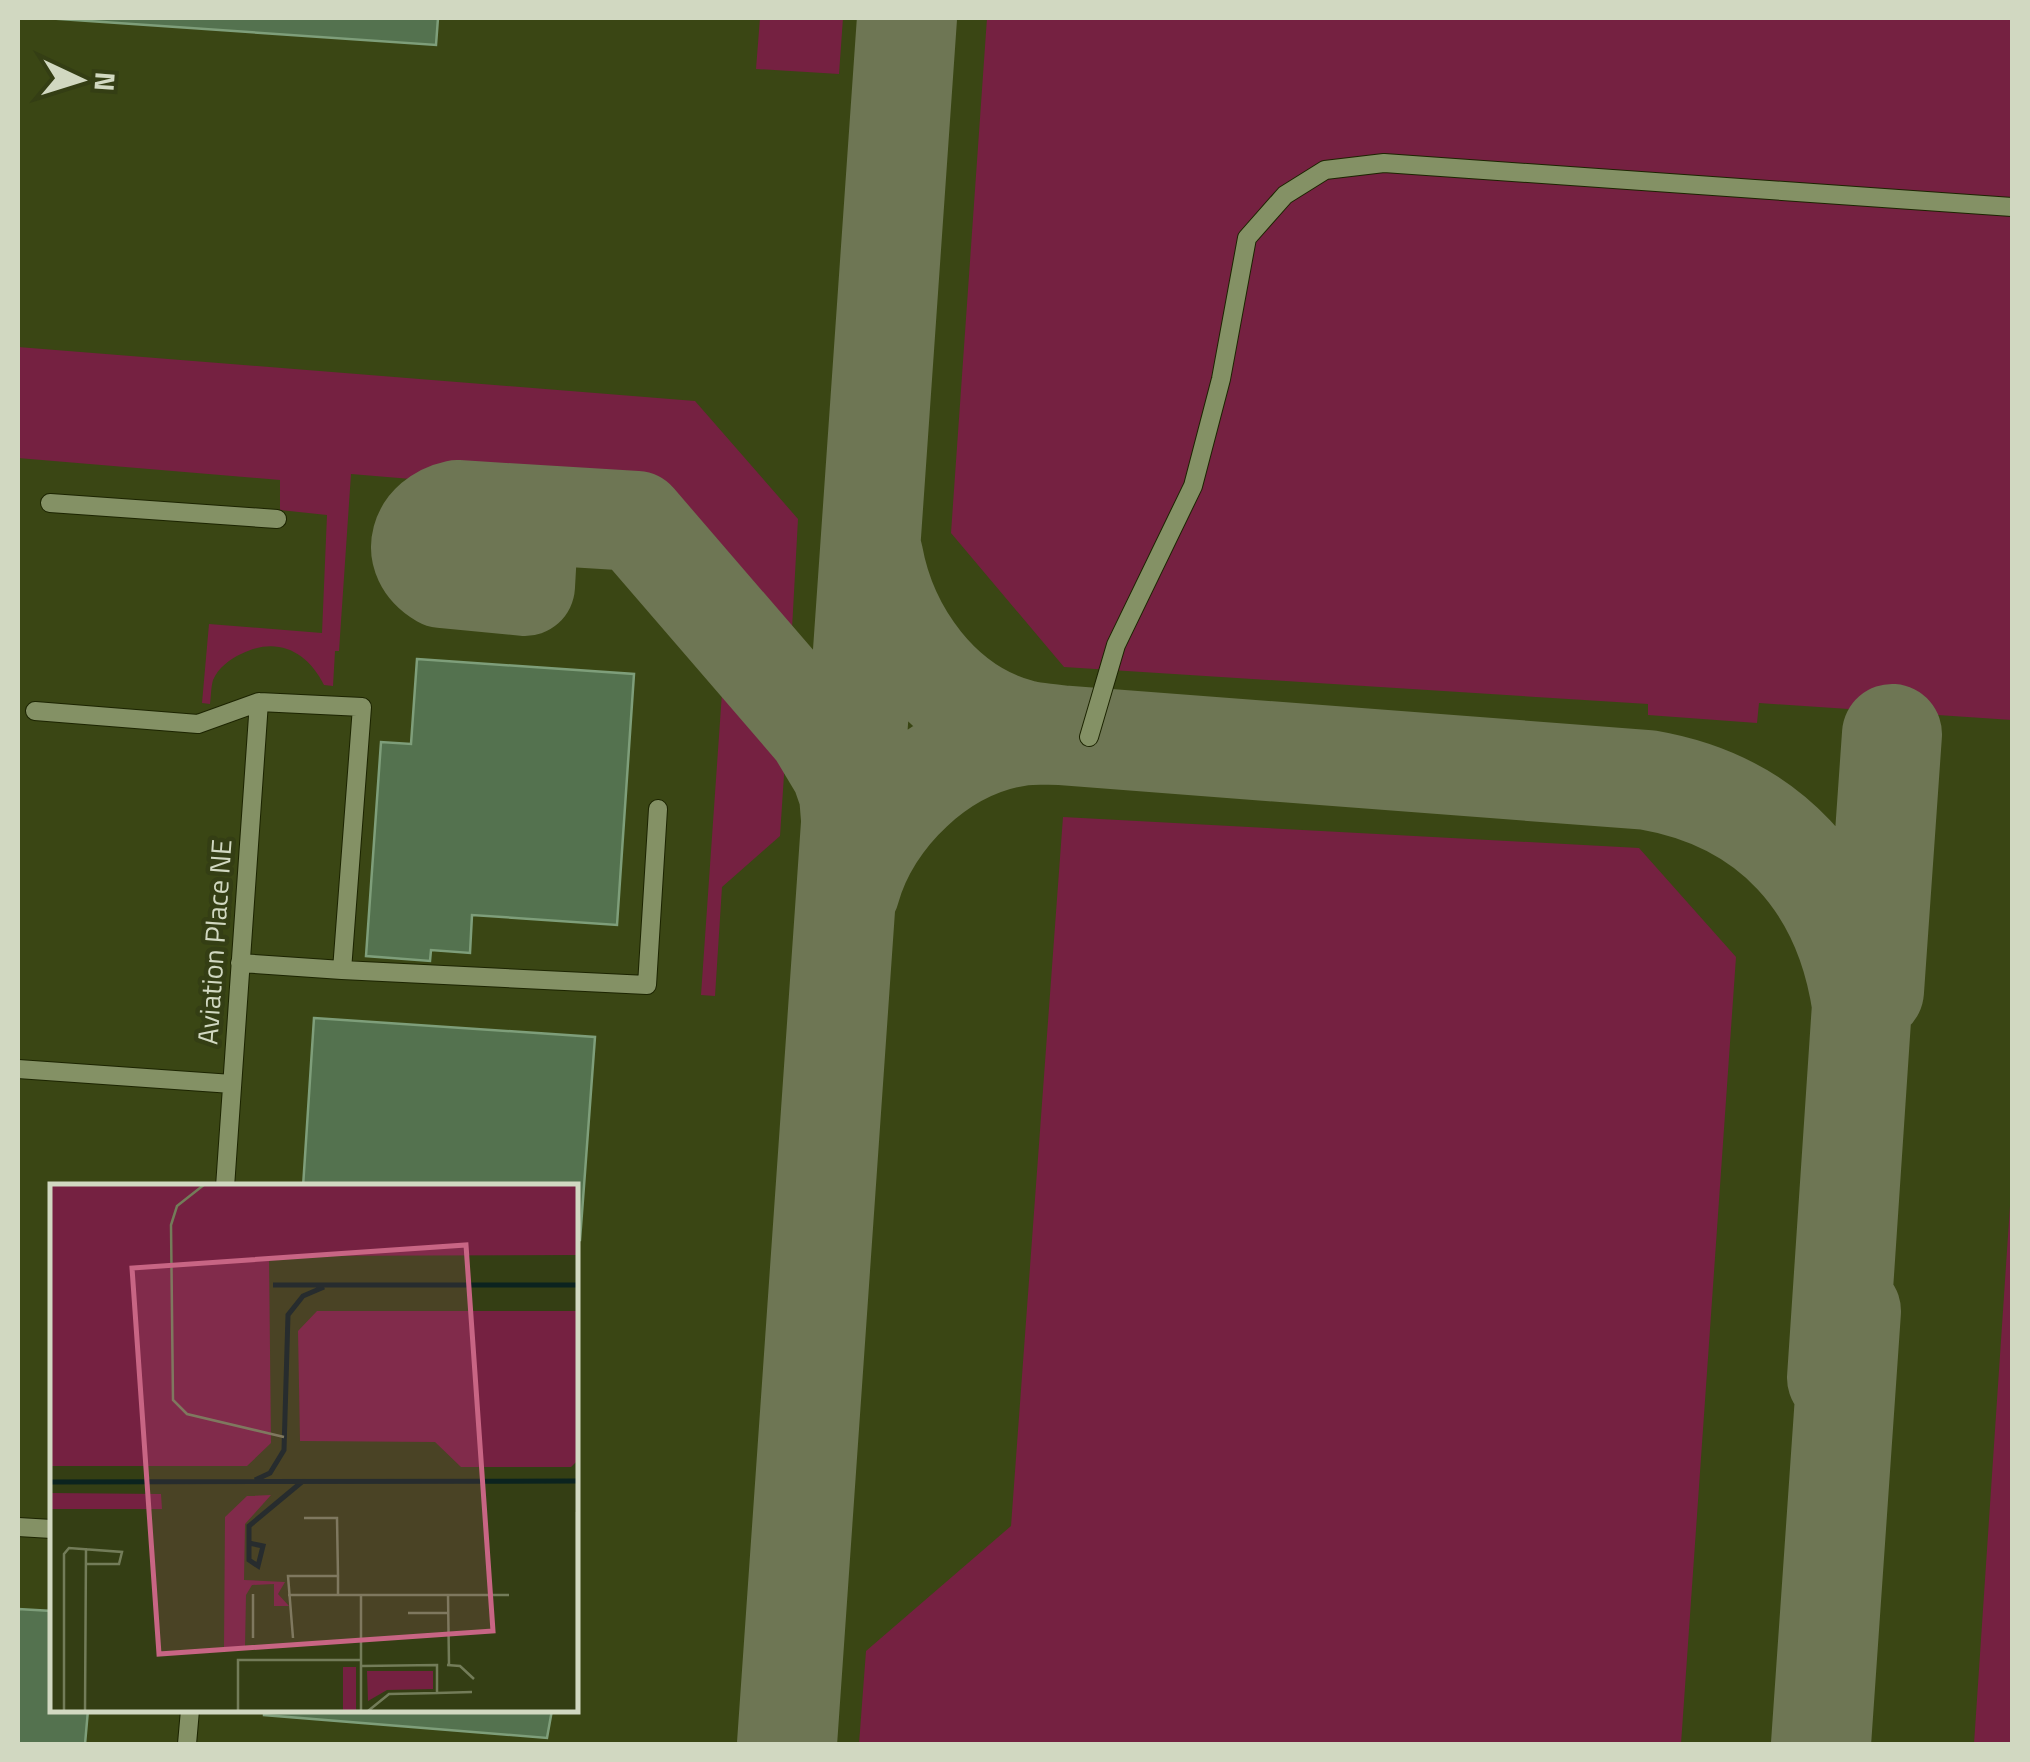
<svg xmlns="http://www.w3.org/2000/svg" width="2030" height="1762" viewBox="0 0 2030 1762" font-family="'Titillium Web',sans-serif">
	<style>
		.built { fill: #3a4614; fill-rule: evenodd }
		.green { fill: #752141 }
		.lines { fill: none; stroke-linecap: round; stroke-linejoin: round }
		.taxiway { stroke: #6e7654; stroke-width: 100 }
		.building { fill: #54724f; stroke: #7e9e7a; stroke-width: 2.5 }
		.minor-casing { stroke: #1c2400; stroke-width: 20 }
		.minor { stroke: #849165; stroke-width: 18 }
		.labels { text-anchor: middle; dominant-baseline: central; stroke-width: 9; stroke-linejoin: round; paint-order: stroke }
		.street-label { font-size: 28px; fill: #d1d8c1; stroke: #343e14 }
		.inset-river { fill: none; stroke: #0b231f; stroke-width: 5 }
		.inset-road { fill: none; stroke: #737c59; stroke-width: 2.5 }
		.view { fill: #c86584; fill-opacity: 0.15; stroke: #c86584; stroke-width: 5 }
		.inset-edge { fill: none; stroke: #d1d8c1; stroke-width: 5 }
	</style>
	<rect width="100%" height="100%" fill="#343e14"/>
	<path class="built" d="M18 18H2012V1744H18ZM52 1187H575V1710H52Z"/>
	<path class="green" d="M760 18H843L839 74 756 69Z
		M987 18H2012V720L1759 703 1757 723 1648 715V704L1064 667 951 533Z
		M18 347 695 401 798 519 791 647 775 646 652 499 351 474 339 651H335L333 686 324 685C307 651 277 636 241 654 230 659 218 668 213 680 211 687 211 697 210 704L202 703 209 624 322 633 327 515 280 510V480L18 458Z
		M724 664 787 729 780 836 722 887 715 996 701 995Z
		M1063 817 1639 848 1736 957 1681 1744H859L866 1651 1011 1526Z
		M2012 1176V1744H1974Z"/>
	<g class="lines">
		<path class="taxiway" d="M550 516 532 524 528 533 525 586 442 578C406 557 420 518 457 510L636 521 817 731 841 771 849 794 851 819
			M873 555C887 632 941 708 1020 729 1032 733 1046 733 1059 735L1648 780C1769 801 1844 883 1862 1005L1837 1378
			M850 890C870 816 942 747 1020 736 1032 734 1046 735 1059 735
			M1874 991 1892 734
			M787 1744 907 18
			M1821 1744 1851 1311"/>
	</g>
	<path class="building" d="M45 18H438L436 45Z
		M417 659 634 674 617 925 472 915 470 953 431 950 430 961 366 956 381 742 411 744Z
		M314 1018 595 1037 580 1240H575V1187H303Z
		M18 1609 52 1611V1710H88L85 1744H18Z
		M264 1710H552L547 1738 264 1715Z"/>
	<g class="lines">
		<g class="minor-casing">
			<path id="minor" d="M50 503 277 519
				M35 711 198 724 259 702 362 707 342 970 240 963
				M1089 737 1116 645 1193 486 1221 379 1247 238 1285 195 1325 170 1384 163 2012 207
				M342 970 647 985 658 809
				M18 1069 232 1084
				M225 1187 259 702
				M18 1527 52 1529
				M187 1744 190 1710"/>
		</g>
		<use href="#minor" class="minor"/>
	</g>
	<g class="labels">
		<g class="street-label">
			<text transform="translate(214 942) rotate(-86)">Aviation Place NE</text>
		</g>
	</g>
	<g transform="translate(50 1184)">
		<rect width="528" height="528" fill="#343e14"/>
		<path d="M0 0H527V71L219 72 221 259 197 282H0ZM267 127H527V277L521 283H411L385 258 250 257 248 147ZM0 309 111 310 112 325H0ZM221 311 195 340 194 396 235 398 228 410 239 422H224V400L202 401 196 411 195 463H174L175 333 197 312ZM293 483H306V527H293ZM317 487H383V505L337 506 318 517Z" fill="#752141"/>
		<path class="inset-river" d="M223 101H528M205 296 220 289 234 266 238 131 253 112 274 103M0 298 528 297M199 359 213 362 208 382 199 376V342L253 297"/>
		<path class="inset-road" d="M155 0 127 22 121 41 123 216 137 230 234 253M254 334H287L288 392M203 410V454M238 411H459M398 411 399 481M358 429H398M243 454 238 392H288V412M397 481 410 482 424 495M311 482 387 481V509L339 510 318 527M387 509 422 508M14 527V370L19 364 72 368 69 380H36M35 527 36 364M188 527V476H311M311 527V412M527 527V328"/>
		<path class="view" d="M416 61 443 447 109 470 82 84Z"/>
		<rect width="528" height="528" class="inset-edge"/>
	</g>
	<rect width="2030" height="1762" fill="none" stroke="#d1d8c1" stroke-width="40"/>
	<g transform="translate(80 80) rotate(94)" stroke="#343e14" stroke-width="8" paint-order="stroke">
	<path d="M0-8L18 38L0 25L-18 38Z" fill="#d1d8c1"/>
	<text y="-15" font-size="28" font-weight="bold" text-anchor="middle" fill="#d1d8c1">N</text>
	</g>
</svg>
